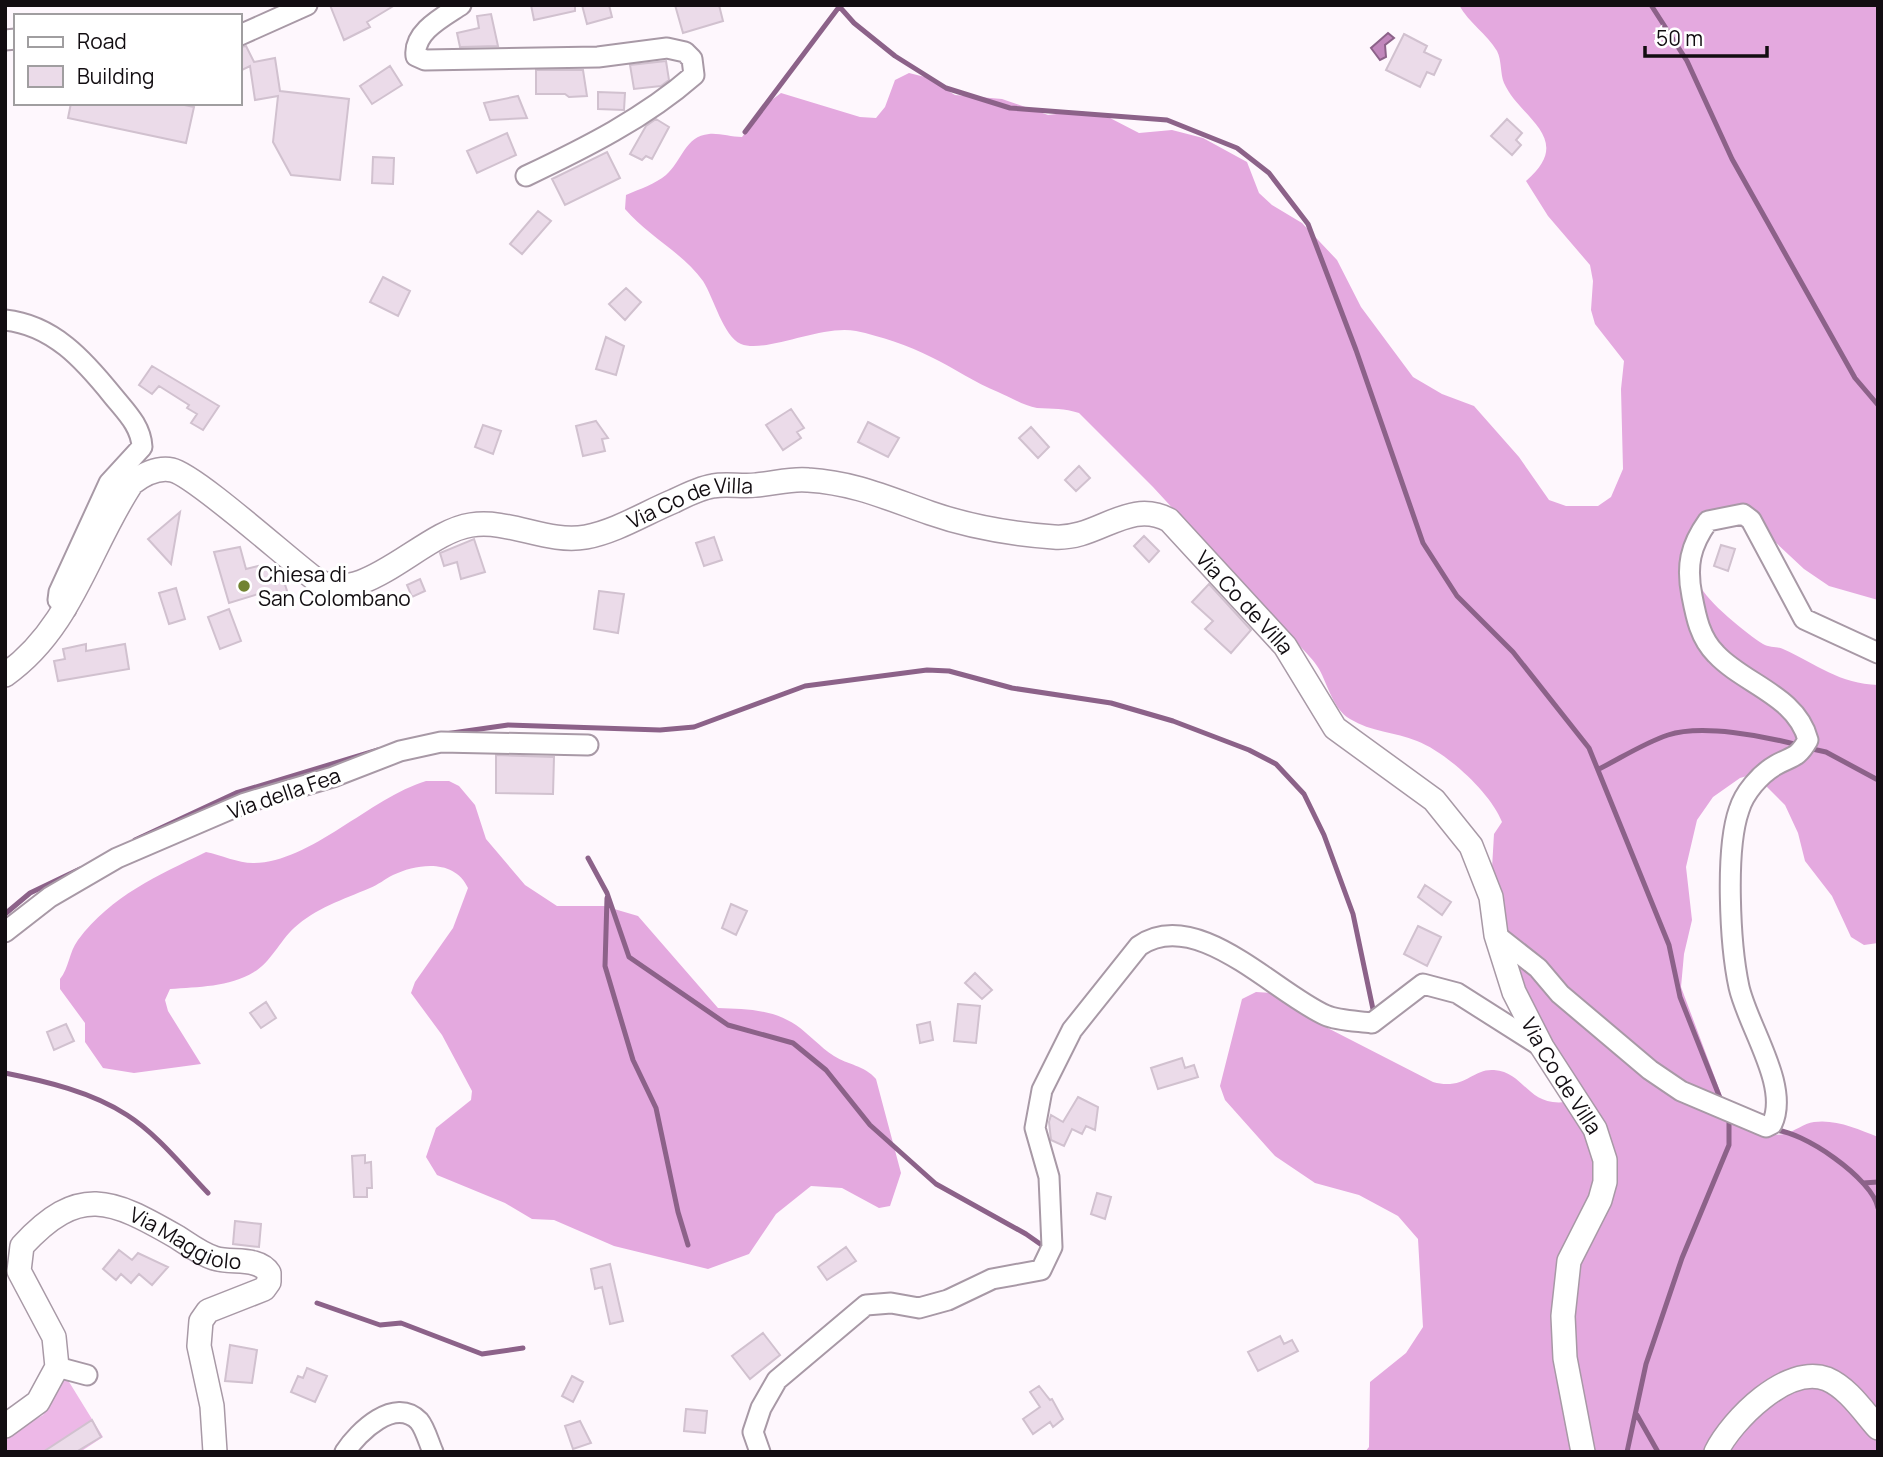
<svg xmlns="http://www.w3.org/2000/svg" width="1883" height="1457" viewBox="0 0 1883 1457" font-family="Manrope,sans-serif">
	<style>
		.green { fill: #edb8e7 }
		.forest { fill: #e4a9df }
		.water { fill: #c187bc; stroke: #8c6289; stroke-width: 2 }
		.lines { fill: none; stroke-linecap: round; stroke-linejoin: round }
		.stream { stroke: #8c6289; stroke-width: 5 }
		.building { fill: #ebdbe9; stroke: #d1c1cf; stroke-width: 2 }
		.minor-casing { stroke: #a899a6; stroke-width: 23 }
		.tertiary-casing { stroke: #a899a6; stroke-width: 26 }
		.minor { stroke: #fff; stroke-width: 19 }
		.tertiary { stroke: #fff; stroke-width: 23 }
		.poi-dot { fill: #718231; stroke: #fff; stroke-width: 2.5 }
		.labels { text-anchor: middle; dominant-baseline: central; stroke-width: 6; stroke-linejoin: round; paint-order: stroke }
		.street-label { font-size: 21px; fill: #120d11; stroke: #fff }
		.poi-label { font-size: 21px; fill: #120d11; stroke: #fff; text-anchor: start }
	</style>
	<rect width="100%" height="100%" fill="#fef7fd"/>
	<path class="green" d="M66 1377 103 1437 80 1452H5V1437L43 1415Z"/>
	<path class="forest" d="M1459 5H1878V600L1829 586 1804 569 1759 527 1745 520 1712 525C1699 547 1691 560 1700 585 1705 600 1748 635 1763 644 1769 648 1777 646 1783 649 1816 664 1840 684 1878 685V943L1864 945 1851 937 1832 896 1805 861 1798 833 1785 805 1754 774 1740 778 1713 797 1697 820 1686 867 1692 920 1684 954 1681 987 1727 1110C1742 1128 1759 1138 1784 1134 1794 1132 1804 1123 1814 1122 1836 1119 1858 1129 1878 1137V1452H1365L1369 1447 1370 1382 1406 1353 1423 1327 1418 1239 1398 1216 1359 1195 1315 1183 1275 1156 1225 1100 1220 1086 1242 999 1256 992 1272 993 1314 1021 1433 1082C1464 1091 1473 1068 1494 1070 1525 1072 1527 1107 1566 1102L1552 1043 1520 975 1492 868 1494 834 1502 822C1491 793 1446 752 1417 741 1395 732 1371 732 1350 719 1333 709 1328 685 1319 669 1314 660 1305 652 1298 644L1153 487 1079 413C1064 408 1053 409 1037 408 1024 406 1010 397 998 392 975 383 954 368 931 357 910 346 880 336 856 331 822 324 765 354 741 344 723 336 714 298 703 281 683 253 648 236 625 209L626 195C640 189 655 184 666 175 682 161 685 136 709 134 719 133 731 137 742 137L769 102 781 93 860 117 876 118 885 107 895 80 909 73 925 77 955 95 1002 99 1048 115 1081 111 1110 118 1139 133 1172 130 1203 138 1247 162 1259 193 1272 205 1302 223 1337 260 1361 307 1413 377 1442 394 1474 406 1519 457 1549 500 1566 506H1598L1611 497 1623 469 1621 389 1624 361 1595 324 1591 310 1593 281 1590 265 1548 216 1526 181C1576 138 1520 119 1504 83 1500 73 1502 61 1497 51 1487 34 1469 23 1459 5Z
		M426 781H449L459 786 475 805 486 839 525 885 557 906H604L638 916 718 1008C745 1009 772 1009 796 1025 809 1034 820 1047 834 1056 848 1065 864 1065 876 1079L901 1173 890 1206 879 1208 842 1188 811 1186 776 1214 749 1254 708 1269 614 1246 554 1220 532 1219 505 1203 437 1175 426 1157 436 1128 471 1100 472 1091 442 1035 411 993 415 982 453 928 468 888C455 859 418 863 393 875 385 879 378 885 370 888 342 900 316 908 294 928 280 941 270 963 254 972 229 987 198 987 170 989L165 1000 168 1011 201 1064 134 1073 103 1068 85 1042V1023L60 989V979C69 968 69 952 78 940 112 895 157 876 206 852 221 855 238 863 253 863 310 863 370 798 426 781Z"/>
	<path class="water" d="M1388 33 1394 38 1385 45 1386 57 1380 60 1371 48Z"/>
	<g class="lines">
		<path class="stream" d="M838 5 854 23 895 56 946 88 1010 108 1167 120 1237 148 1269 173 1308 224 1356 350 1423 543 1457 596 1513 652 1589 748 1669 945 1680 997 1722 1103
			M1651 5 1687 61 1732 159 1855 378 1878 405
			M745 132 839 7
			M445 734 508 725 660 730 694 727 805 686 927 670 949 671 1012 688 1111 703 1173 721 1249 750 1276 764 1304 794 1324 835 1353 914 1374 1014
			M1808 748 1826 752 1878 780
			M1599 769C1621 758 1644 743 1668 735 1702 724 1764 736 1798 745
			M135 840 236 793 378 750
			M588 858 607 893 629 957 728 1025 793 1043 826 1070 870 1125 936 1184 1026 1234 1046 1248
			M607 898 605 966 633 1060 656 1108 678 1212 688 1245
			M5 914 30 893 80 869
			M5 1073C45 1081 92 1092 127 1115 157 1134 183 1167 208 1193
			M1773 1130C1802 1130 1873 1179 1878 1208
			M1863 1183 1878 1182
			M317 1303 380 1325 401 1323 482 1354 523 1348
			M1637 1415 1658 1452
			M1627 1452 1646 1364 1682 1258 1729 1145V1121"/>
	</g>
	<path class="building" d="M330 5H395L367 22 370 27 344 40Z
		M531 5H575V11L534 20Z
		M582 5H609L612 17 587 24Z
		M675 5H719L723 21 683 33Z
		M491 14 498 46 460 47 457 33 479 28 477 16Z
		M1404 34 1427 46 1424 52 1441 60 1434 75 1427 72 1420 87 1386 70Z
		M246 46 254 62 275 58 280 91 349 99 340 180 291 175 273 142 278 96 255 100 250 66 240 71V47Z
		M666 61 669 80 661 86 634 89 630 65Z
		M390 66 402 85 372 104 360 86Z
		M536 70H583L587 96 569 97 565 94H536Z
		M598 92 625 93 624 110 598 109Z
		M518 96 527 118 490 120 484 103Z
		M71 103H175L194 107 186 143 68 118Z
		M656 119 669 127 652 159 646 156 642 160 630 154 646 126Z
		M1507 119 1522 133 1516 140 1521 145 1512 155 1491 136Z
		M507 133 516 155 477 173 467 151Z
		M607 152 620 178 565 205 552 179Z
		M373 157 394 158 393 184 372 183Z
		M538 211 551 221 522 254 510 244Z
		M383 277 410 291 398 316 370 302Z
		M626 288 641 302 625 320 609 304Z
		M606 337 624 346 616 375 596 369Z
		M152 366 219 406 203 430 191 423 197 414 187 408 189 405 159 386 152 394 139 385Z
		M791 409 804 428 797 432 801 438 783 450 766 425Z
		M596 421 608 438 602 439 605 451 583 456 576 426Z
		M868 422 899 438 888 457 858 442Z
		M483 425 501 431 493 454 475 447Z
		M1031 427 1049 447 1038 458 1019 438Z
		M1079 466 1090 478 1076 491 1065 480Z
		M180 512 171 564 148 539Z
		M1144 536 1159 551 1149 562 1134 546Z
		M714 537 722 560 704 566 696 543Z
		M474 539 485 572 461 579 457 562 444 566 440 553Z
		M1721 545 1735 549 1728 571 1714 566Z
		M240 547 246 569 258 566 259 571 273 566 280 569 288 594 269 601 268 591 229 603 214 552Z
		M420 579 425 591 412 597 407 585Z
		M1209 584 1251 630 1231 653 1205 629 1213 621 1192 602Z
		M176 588 185 619 169 624 159 593Z
		M599 591 624 594 618 633 594 629Z
		M229 609 241 641 220 649 208 617Z
		M86 644V651L125 644 129 669 58 681 54 661 65 659 63 649Z
		M496 755 554 757 553 794 496 793Z
		M1425 885 1451 902 1442 915 1418 897Z
		M731 904 747 911 736 935 722 928Z
		M1418 926 1441 937 1427 966 1404 954Z
		M975 973 992 990 982 999 965 983Z
		M266 1002 276 1018 261 1028 250 1013Z
		M958 1004 980 1006 976 1043 954 1041Z
		M930 1022 933 1040 920 1043 917 1025Z
		M66 1024 74 1041 54 1050 47 1032Z
		M1182 1058 1185 1068 1194 1065 1198 1077 1158 1089 1151 1068Z
		M1078 1097 1098 1107 1095 1130 1086 1126 1082 1134 1072 1129 1064 1146 1051 1140 1049 1122 1051 1115 1063 1122Z
		M365 1155V1163L371 1162 372 1188H367V1197H354L352 1156Z
		M1097 1193 1111 1197 1105 1219 1091 1214Z
		M235 1221 261 1224 259 1247 233 1244Z
		M846 1247 856 1261 827 1280 818 1267Z
		M119 1250 132 1260 138 1253 168 1267 152 1285 139 1274 131 1283 121 1274 116 1280 103 1269Z
		M610 1264 623 1321 610 1324 602 1287 595 1289 591 1269Z
		M763 1333 780 1355 750 1379 732 1356Z
		M1280 1336 1284 1344 1292 1340 1298 1351 1258 1371 1248 1352Z
		M230 1345 257 1350 252 1383 225 1381Z
		M307 1368 327 1376 315 1402 291 1392 298 1376 303 1378Z
		M572 1376 583 1382 573 1402 562 1396Z
		M1039 1386 1050 1400 1052 1399 1063 1419 1053 1427 1050 1422 1033 1434 1023 1419 1040 1407 1030 1392Z
		M686 1409 707 1411 705 1433 684 1431Z
		M92 1420 101 1437 76 1452H43Z
		M580 1421 591 1443 573 1449 565 1426Z"/>
	<g class="lines">
		<g class="minor-casing">
			<path id="minor" d="M461 5C443 17 413 32 416 56L425 60 598 57 667 48 685 52 692 59 694 75C645 118 585 148 526 176
				M240 35 307 5
				M5 40 16 39
				M5 320C53 325 84 360 113 396 126 412 141 426 142 447L109 483 59 592 58 600 66 609
				M5 932 50 897 117 858 245 803 333 777 400 751 441 742 588 745
				M1496 935 1538 968 1560 994 1650 1070 1681 1091 1766 1127 1772 1124C1790 1086 1748 1027 1739 987 1730 945 1725 850 1739 810 1744 793 1760 774 1776 765 1792 756 1797 759 1808 740 1797 696 1744 684 1716 654 1700 638 1696 617 1692 596 1686 566 1690 546 1708 521L1743 514 1751 520 1804 619 1878 653
				M57 1367 87 1375
				M345 1452C358 1432 395 1396 419 1421 425 1428 429 1443 433 1452
				M760 1452 753 1432 761 1408 777 1380 866 1305 891 1303 919 1308 948 1300 992 1279 1041 1270 1052 1247 1049 1177 1035 1128 1042 1090 1072 1030 1139 946C1196 906 1274 992 1325 1015 1338 1021 1358 1021 1372 1023L1423 984 1457 993 1542 1047"/>
		</g>
		<g class="tertiary-casing">
			<g id="tertiary">
				<path id="s1" d="M5 675C72 628 89 547 132 483 144 474 157 467 172 470 195 475 288 559 315 579 362 610 422 532 471 525 510 519 547 544 586 537 617 531 645 513 674 501 686 495 700 488 713 486 727 483 742 487 756 485 773 484 791 478 808 480 855 483 887 498 930 513 970 527 1012 534 1054 537 1098 540 1128 498 1169 520L1285 646 1335 728 1434 800 1471 846 1491 897 1496 935 1514 992 1542 1047 1595 1129 1605 1160V1182L1600 1200 1569 1261 1563 1316 1565 1358 1583 1452"/>
				<path id="s2" d="M5 1426 38 1402 57 1367 54 1337 19 1271 22 1246C79 1184 111 1199 177 1237 188 1244 201 1254 214 1258 231 1264 258 1256 269 1273V1282L264 1289 208 1311 201 1321 199 1346 212 1406 215 1452"/>
				<path d="M1716 1452C1732 1420 1787 1364 1827 1379 1848 1388 1863 1411 1878 1428"/>
			</g>
		</g>
		<use href="#minor" class="minor"/>
		<use href="#tertiary" class="tertiary"/>
	</g>
	<circle class="poi-dot" cx="244" cy="586" r="7"/>
	<g class="labels">
		<g class="street-label">
			<text stroke="none"><textPath href="#s1" startOffset="856">Via Co de Villa</textPath></text>
			<text stroke="none"><textPath href="#s1" startOffset="1463">Via Co de Villa</textPath></text>
			<text transform="translate(284 793) rotate(-19)">Via della Fea</text>
			<text stroke="none"><textPath href="#s1" startOffset="2049">Via Co de Villa</textPath></text>
			<text stroke="none"><textPath href="#s2" startOffset="396">Via Maggiolo</textPath></text>
		</g>
		<g class="poi-label">
			<text x="258" y="574">Chiesa di<tspan x="258" dy="24">San Colombano</tspan></text>
		</g>
	</g>
	<rect width="1883" height="1457" fill="none" stroke="#120d11" stroke-width="14"/>
	<rect x="14" y="14" width="228" height="91" fill="#ffffff" stroke="#a09ea0" stroke-width="2"/>
	<rect x="28" y="37" width="35" height="10" fill="#ffffff" stroke="#a09ea0" stroke-width="2"/>
	<text x="77" y="49" font-size="21" fill="#120d11">Road</text>
	<rect x="28" y="66" width="35" height="21" fill="#ebdbe9" stroke="#a09ea0" stroke-width="2"/>
	<text x="77" y="84" font-size="21" fill="#120d11">Building</text>
	<path d="M1645 46v10h122v-10" fill="none" stroke="#120d11" stroke-width="3.5"/>
	<text x="1656" y="46" font-size="21" fill="#120d11" stroke="#ffffff" stroke-width="5" paint-order="stroke">50 m</text>
</svg>
